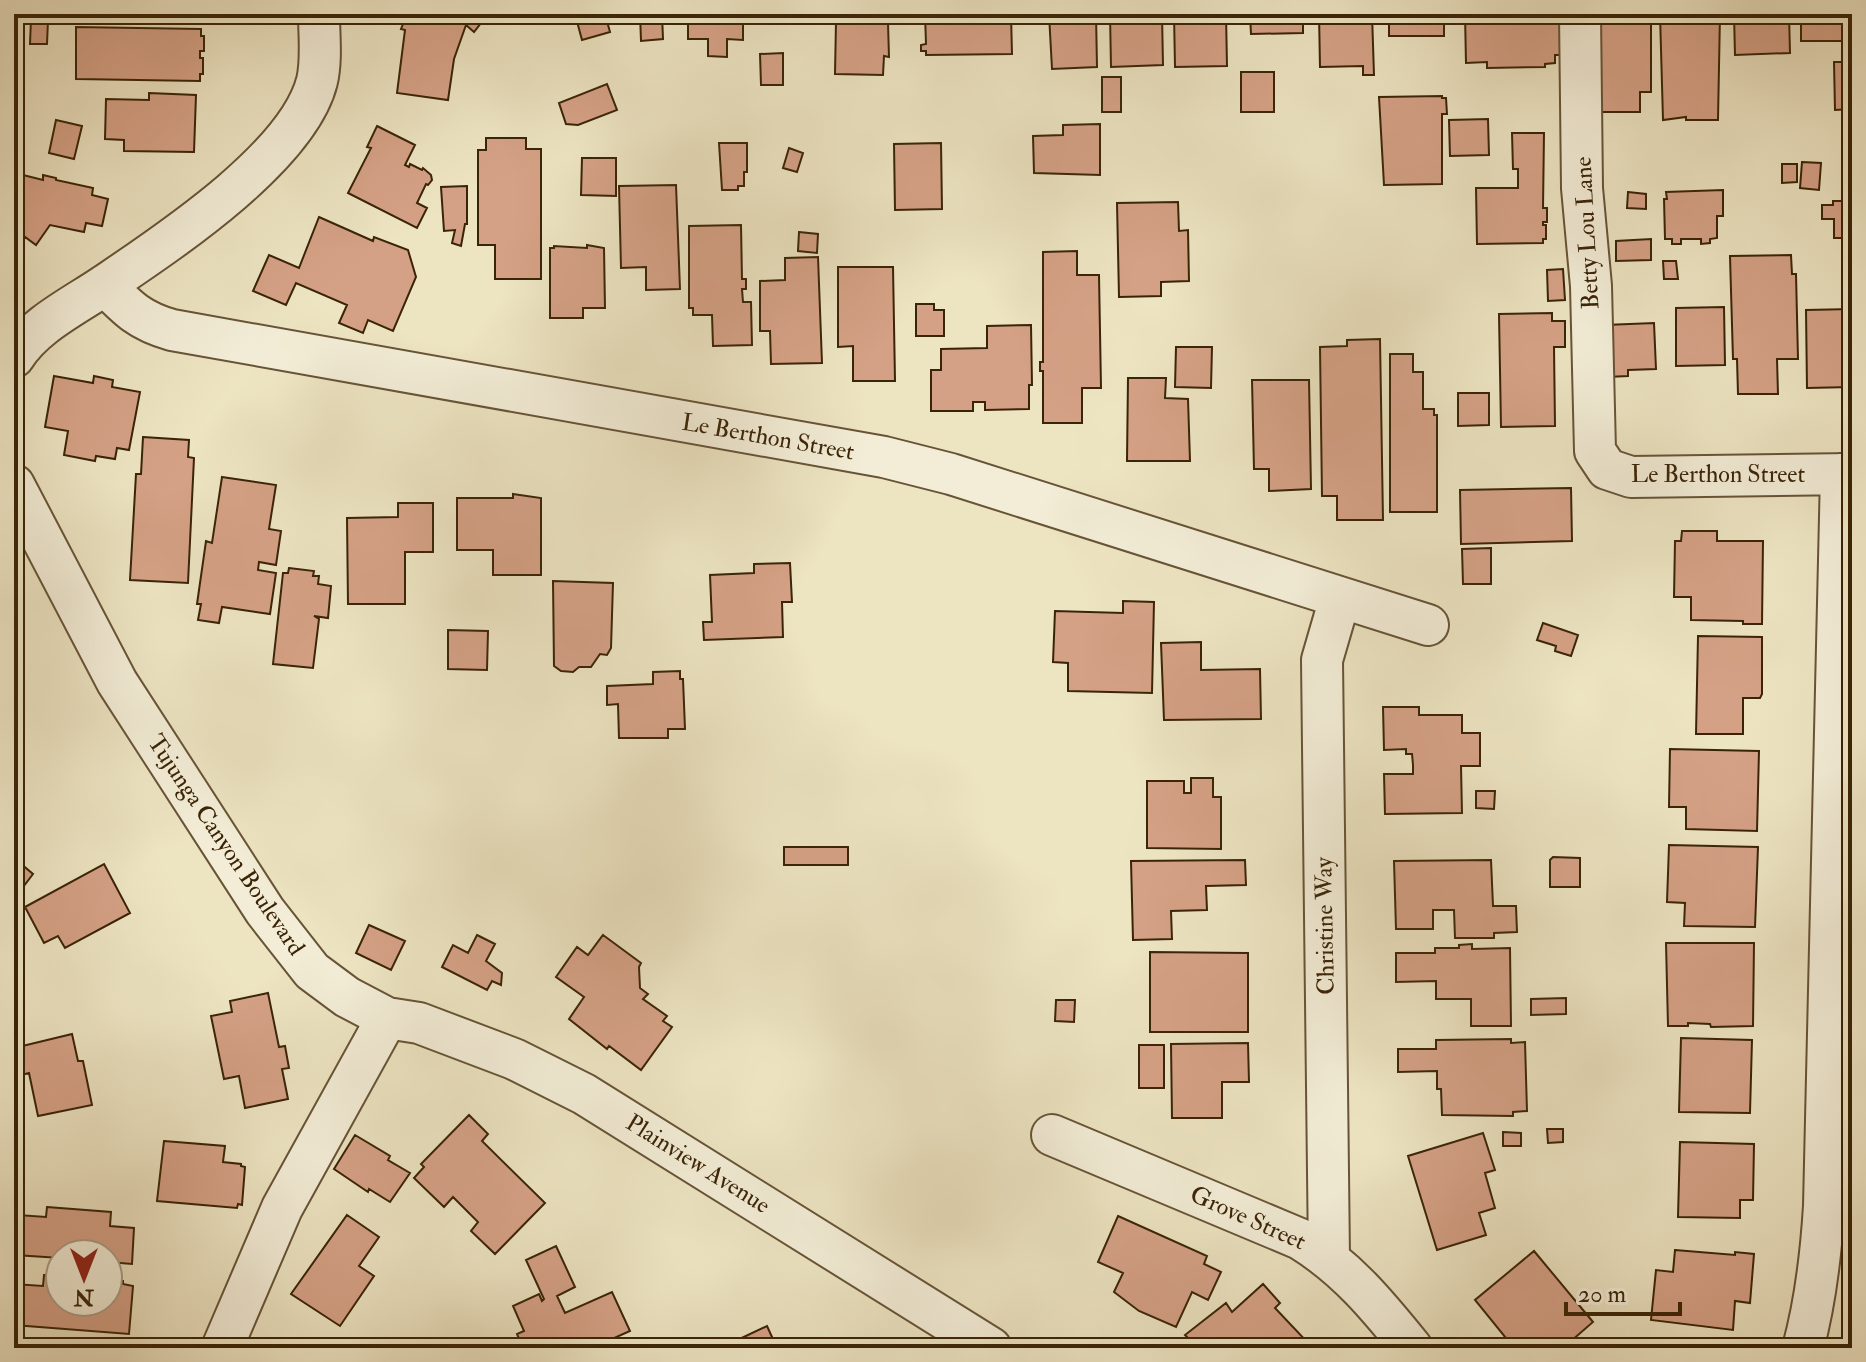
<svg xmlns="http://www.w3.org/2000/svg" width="1866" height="1362" viewBox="0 0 1866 1362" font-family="'IM FELL Double Pica',serif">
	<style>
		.building { fill: #d5a186; stroke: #3a2407; stroke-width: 2 }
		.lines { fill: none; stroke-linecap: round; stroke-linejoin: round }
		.minor-casing { stroke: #675436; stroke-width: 44 }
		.minor { stroke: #f3edd7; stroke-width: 40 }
		.labels { text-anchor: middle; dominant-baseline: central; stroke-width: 6; stroke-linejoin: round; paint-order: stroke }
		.street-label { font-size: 24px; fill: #3a2407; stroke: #f3edd7 }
	</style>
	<rect width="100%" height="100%" fill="#ede4c2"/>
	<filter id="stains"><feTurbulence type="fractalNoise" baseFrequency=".0025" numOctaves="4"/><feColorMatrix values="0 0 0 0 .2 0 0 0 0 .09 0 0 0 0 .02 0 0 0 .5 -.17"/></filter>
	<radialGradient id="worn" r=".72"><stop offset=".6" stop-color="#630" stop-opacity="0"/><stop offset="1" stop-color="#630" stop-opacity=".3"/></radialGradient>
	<path class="building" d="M407 14H488L474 32 466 25 454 59 448 100 397 93 405 30 401 29Z
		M575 14H605L610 32 582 40Z
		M640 14H662L663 39 641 41Z
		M688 14H743V40L727 39V57L708 56V39H688Z
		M925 14H1011L1012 54 926 55V51H921V45L926 44Z
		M1049 14H1096L1097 67 1052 69Z
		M1110 14H1162L1163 65 1111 67Z
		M1174 14H1226L1227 66 1175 67Z
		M1250 14H1303V33L1251 34Z
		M1319 14H1372L1374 75H1363V66L1320 67Z
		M1389 14H1444V36H1389Z
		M1465 14H1502V17L1524 16V14L1564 15 1567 55H1555V63L1545 64V67L1487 68V62L1466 63Z
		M1591 14H1651V92H1640V112H1599Z
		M1660 14H1720L1718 120H1686V117L1663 120Z
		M1734 14H1789L1790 53 1735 55Z
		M1801 14H1852V27H1845V41H1801Z
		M31 19 48 20 47 44H30Z
		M836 22 888 23 889 57 884 56 883 75 835 74Z
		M76 27 201 29V36H204V51H200V58H203V74H200V81L76 79Z
		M783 53V85H761L760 54Z
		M1834 62H1852V109L1835 110Z
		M1241 72H1274V112H1241Z
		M1102 77H1121V112H1102Z
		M607 84 617 110 578 125 566 124 559 103Z
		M149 93 196 95 194 152 124 151V140L105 139 106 99 149 100Z
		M1442 96V98H1446L1447 114H1442V184L1384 185 1379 97Z
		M1488 119 1489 155 1450 156 1449 120Z
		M56 120 82 126 74 159 49 153Z
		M1100 124V175L1034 173 1033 136 1063 135V125Z
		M377 126 415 145 405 165 409 167 410 164 422 170 423 168 431 175 432 180 428 185 426 184 417 203 427 208 417 228 348 193 371 148 367 147Z
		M1512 133H1544L1543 208H1547V222H1543V225H1546V239H1543V243L1477 244 1476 188H1518V169H1513Z
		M486 138H526V149H541V279H495V245H478V150H486Z
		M719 143H747V172H744V186H738V190H722Z
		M941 143 942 209 895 210 894 144Z
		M789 148 803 153 797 172 783 168Z
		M582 158H616V196L581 195Z
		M1802 162 1821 163 1819 190 1800 188Z
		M1782 164H1797V182L1782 183Z
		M15 173 43 180V175L56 178V180L93 188 92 195 108 199 102 226 86 223 84 232 50 225 36 245 25 237 14 252Z
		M676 185 680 289 646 290V267L621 268 619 186Z
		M467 186V224H465L461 246 452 243 455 230 444 231 441 187Z
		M1723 190V216H1717V238L1710 239V243L1701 244V239H1681V244H1672V239H1665L1664 199H1667L1666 192Z
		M1628 192 1646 194V209L1627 208Z
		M1833 201H1852V238H1834V219H1822V205H1833Z
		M1178 202 1179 231 1188 230 1189 281 1161 282V296L1119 297 1117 203Z
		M319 217 373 241 374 237 408 250 416 277 393 331 368 320 363 333 339 323 347 305 296 283 286 305 253 291 269 255 299 268Z
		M741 225 742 279H746V289H742L743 302H751L752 345 713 346 712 315H693V308H689V226Z
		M799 232 818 234 817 253 798 251Z
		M1651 239V260L1616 261V241Z
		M587 245 604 248 605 308H583V318H550V248H554V246L587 248Z
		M1077 251V275H1099L1101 388H1082V423H1043V371H1040V362H1043V252Z
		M1791 255 1792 274H1796L1798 359H1777L1778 394H1738L1737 359H1733L1730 256Z
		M818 257 822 363 771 364 770 331H760V281L785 280V258Z
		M1663 261H1676L1678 279H1664Z
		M838 267H893L895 381H853V346L838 347Z
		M1563 269 1565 300 1548 301 1547 270Z
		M916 304H934V310H944V336H916Z
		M1724 307 1725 365 1676 366V308Z
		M1852 309V387L1807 388 1806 310Z
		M1552 313V321H1565V347H1554L1555 426 1501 427 1499 314Z
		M1654 323 1656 369 1628 370V376L1607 377 1605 325Z
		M1031 325 1032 385H1029V409L985 410V402H973V411H931V370H941V349L987 348V326Z
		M1380 339 1383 520H1337V496H1322L1320 347 1347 346V340Z
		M1176 347H1212L1211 388 1175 387Z
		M1390 354H1413V372H1423V409H1434V415H1437V512H1390Z
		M54 376 93 383 94 376 113 380 112 387 140 392 129 450 117 448 115 459 96 456 95 461 64 455 68 431 45 427Z
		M1128 378H1166L1165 398 1188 399 1190 461H1127Z
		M1252 380H1309L1311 489 1269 491V469H1254Z
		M1458 393H1489V425L1458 426Z
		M143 437 189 440 188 457 194 458 188 583 130 580 136 474H141Z
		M222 477 276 485 269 529 281 531 276 565 259 562 258 570 276 573 270 614 222 607 219 623 198 620 201 604H197L206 541 212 543Z
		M1571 488 1572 541 1461 544 1460 490Z
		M513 494 541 498V575H493V550H457V498H513Z
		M398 503H433V552H405V604H348L347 518 398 517Z
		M1682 531H1717V541H1763L1762 624H1743V621L1691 620V597H1674L1675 541H1681Z
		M1491 548V584H1463L1462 549Z
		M790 563 792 602H782L783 637 704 640 703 622H712L710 575 754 573V564Z
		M289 568 314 571 313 576H319L318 584 331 586 328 618 314 616 319 619 313 668 273 664 283 573H288Z
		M553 581 613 583 611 648 607 655 600 654 591 667H579L573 672 561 671 554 666Z
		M1123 601 1154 602 1152 693 1068 691V663L1053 662 1055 611 1123 613Z
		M1543 623 1578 635 1571 656 1555 651 1556 646 1537 640Z
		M448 630 488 631 487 670 448 669Z
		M1698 636 1762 637V694L1760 698H1743V734H1696Z
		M1201 642V670L1260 669 1261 719 1164 720 1161 643Z
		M680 671V679H683L685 729H668V738H619L618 704 607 705V686L653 684V672Z
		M1383 707H1419V715H1462V733H1480V766H1461L1462 813 1385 814 1384 774H1413V765L1412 754H1406V749L1384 750Z
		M1670 749 1759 751 1757 831 1686 829V807H1669Z
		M1191 778H1213V797H1221V849L1147 848V781H1184V793H1191Z
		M1476 791H1495L1494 809 1476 808Z
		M1669 845 1758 847 1755 927 1684 926 1685 903 1667 902Z
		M784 847H848V865H784Z
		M1553 857 1580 858V887H1550V860Z
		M14 858 33 874 14 899Z
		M1245 860 1246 885 1206 886 1207 910 1171 911 1172 939 1133 940 1131 861Z
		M1491 860 1493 906H1516L1517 932 1494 933V938H1455L1454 910H1433V929H1396L1394 861Z
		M104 864 130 913 65 948 58 936 44 943 25 907Z
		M369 925 405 941 391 970 356 953Z
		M477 935 495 944 486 961 502 973 501 985 492 981 487 990 442 967 453 945 468 953Z
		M603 935 641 963 639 967 640 988 648 994 643 999 667 1016 663 1021 672 1027 641 1070 609 1046 607 1049 569 1019 584 997 556 977 577 947 588 955Z
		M1666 943H1754L1753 1026 1711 1027 1710 1024 1688 1023V1026H1668Z
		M1472 944V949L1510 948 1511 1026H1471V999H1436V981L1396 982V953H1435V948H1459V945Z
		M1150 952 1248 953V1032H1150Z
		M268 993 279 1047 285 1046 289 1068 282 1069 288 1099 245 1108 239 1076 224 1079 211 1016 232 1012 230 1001Z
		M1566 998V1014L1531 1015V999Z
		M1056 1000H1075L1074 1022 1055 1021Z
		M72 1034 78 1061H83L92 1105 38 1116 29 1073 14 1077V1048Z
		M1681 1038 1752 1040 1750 1113 1679 1112Z
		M1511 1039V1043L1525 1042 1527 1111 1513 1112V1116L1442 1115 1441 1089H1437V1071L1398 1072V1049H1436V1040Z
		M1248 1043 1249 1082H1222V1118H1172L1171 1044Z
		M1139 1045H1164V1088H1139Z
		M469 1115 488 1134 482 1141 545 1203 495 1254 471 1231 478 1222 453 1197 444 1207 414 1178 424 1167 421 1164Z
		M1547 1129H1563V1142L1548 1143Z
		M1503 1132 1521 1133V1146H1503Z
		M1483 1133 1495 1170 1485 1173 1495 1208 1479 1213 1486 1235 1437 1250 1408 1156Z
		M355 1135 390 1156 388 1160 410 1173 390 1202 369 1189 368 1192 334 1169Z
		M164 1141 225 1146 223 1162 241 1164V1166L245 1167 242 1205 238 1204 237 1208 157 1201Z
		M1680 1142 1754 1144 1753 1200H1740V1218L1678 1217Z
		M47 1207 111 1212 110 1226 134 1228 132 1264 108 1262V1254H60V1258L15 1255 18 1215 46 1217Z
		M347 1215 379 1237 359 1266 374 1276 340 1326 291 1294Z
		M1118 1216 1207 1256 1204 1264 1221 1272 1208 1300 1192 1292 1176 1327 1139 1311 1114 1292 1123 1273 1098 1262Z
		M556 1246 575 1287 557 1296 565 1313 612 1292 630 1331 592 1348H523L517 1334 524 1331 513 1306 539 1294 542 1301 544 1299 526 1260Z
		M1675 1250 1735 1255V1252L1754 1254 1750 1303 1735 1301 1733 1330 1651 1320 1656 1270 1673 1272Z
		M1534 1251 1593 1322 1563 1348H1514L1475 1300Z
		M44 1275 60 1276V1302H108V1280L123 1281V1284L133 1286 129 1334 14 1325V1284L43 1286Z
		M1263 1284 1280 1303 1275 1308 1311 1346 1308 1348H1209L1202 1341 1196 1346 1185 1335 1226 1303 1232 1312Z
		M767 1326 777 1348H734L731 1343Z
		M14 1337 62 1341 61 1346 73 1348 79 1343 97 1345 100 1348H14Z"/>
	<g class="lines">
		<g class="minor-casing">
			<path id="minor" d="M1580 14 1582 188 1591 286 1595 451 1607 469 1631 477 1852 474
				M105 285C128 309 140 321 172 330L884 457 951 474 1428 625
				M14 357C34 325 74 306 105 285 167 243 298 157 317 81 322 60 319 35 319 14
				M14 485 117 682 265 911 312 971 347 997 387 1018 419 1023 514 1059 584 1094 991 1348
				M1052 1135 1300 1239C1347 1268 1378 1306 1412 1348
				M1329 1257 1322 660 1340 598
				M222 1348 282 1208 387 1018
				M1803 1348C1816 1300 1821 1255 1824 1206L1841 474"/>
		</g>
		<use href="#minor" class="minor"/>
	</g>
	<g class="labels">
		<g class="street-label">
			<text transform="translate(1587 233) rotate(-93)">Betty Lou Lane</text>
			<text transform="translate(768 437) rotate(10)">Le Berthon Street</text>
			<text x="1718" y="474">Le Berthon Street</text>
			<text transform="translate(226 845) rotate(56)">Tujunga Canyon Boulevard</text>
			<text transform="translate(1325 926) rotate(-91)">Christine Way</text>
			<text transform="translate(698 1164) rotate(32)">Plainview Avenue</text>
			<text transform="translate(1248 1218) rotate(24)">Grove Street</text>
		</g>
	</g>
	<rect width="1866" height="1362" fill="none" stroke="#ede4c2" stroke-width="48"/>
	<rect x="16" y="16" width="1834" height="1330" fill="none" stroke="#3a2407" stroke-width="4"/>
	<rect x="24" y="24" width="1818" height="1314" fill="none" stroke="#3a2407" stroke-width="2"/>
	<g transform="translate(84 1278) rotate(180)"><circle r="38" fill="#f3edd7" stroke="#a99d84" stroke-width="2"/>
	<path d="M0-6L14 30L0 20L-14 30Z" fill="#8f2418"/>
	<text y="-12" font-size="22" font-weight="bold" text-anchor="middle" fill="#3a2407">N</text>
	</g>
	<path d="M1566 1302v12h114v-12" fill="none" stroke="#3a2407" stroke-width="4"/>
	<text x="1578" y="1302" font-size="24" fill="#3a2407" stroke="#f3edd7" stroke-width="6" paint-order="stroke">20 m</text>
	<rect width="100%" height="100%" filter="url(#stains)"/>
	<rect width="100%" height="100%" fill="url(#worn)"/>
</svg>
